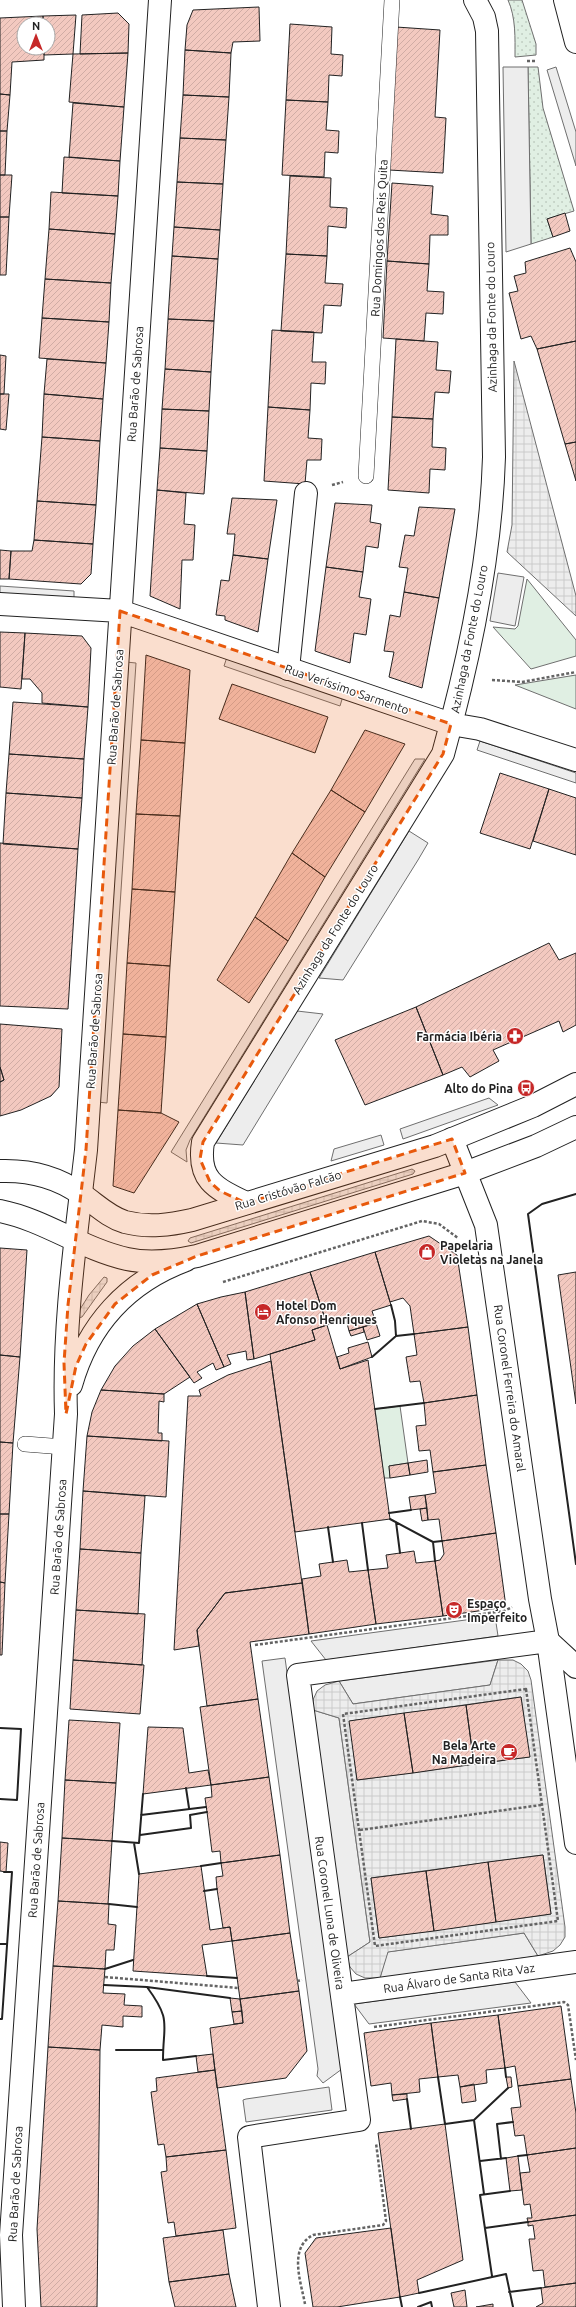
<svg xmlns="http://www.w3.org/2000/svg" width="576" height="2307" viewBox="0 0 576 2307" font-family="Ubuntu,sans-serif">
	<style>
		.grass { fill: url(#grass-dots); stroke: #6f6f6f }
		.garden { fill: #e0efe3; stroke: #6f6f6f }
		.parking { fill: #ededed; stroke: #6f6f6f }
		.plaza { fill: url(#plaza-grid); stroke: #6f6f6f; fill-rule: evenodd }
		.building { fill: url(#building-hatch); stroke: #222 }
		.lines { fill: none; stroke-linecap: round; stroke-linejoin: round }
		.service-casing { stroke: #222; stroke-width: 16 }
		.pedestrian-casing { stroke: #222; stroke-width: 24 }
		.minor-casing { stroke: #222; stroke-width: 24 }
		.secondary-casing { stroke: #222; stroke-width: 24 }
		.primary-casing { stroke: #222; stroke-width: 24 }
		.path { stroke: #646464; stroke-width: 2.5; stroke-dasharray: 3 2; stroke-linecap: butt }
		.service { stroke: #fff; stroke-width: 15 }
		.pedestrian { stroke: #fff; stroke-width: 22 }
		.minor { stroke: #fff; stroke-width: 22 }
		.secondary { stroke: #fff; stroke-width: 22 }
		.primary { stroke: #fff; stroke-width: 22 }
		.wall { stroke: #222; stroke-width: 2 }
		.marked { fill: #e8590c; fill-opacity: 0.2; stroke: #e8590c; stroke-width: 3; stroke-dasharray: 8 5; stroke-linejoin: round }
		.labels { text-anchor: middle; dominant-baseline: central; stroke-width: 3; stroke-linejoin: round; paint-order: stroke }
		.street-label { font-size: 12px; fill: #222; stroke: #fff }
		.poi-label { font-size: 12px; font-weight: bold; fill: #222; stroke: #fff; text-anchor: end }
	</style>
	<defs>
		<pattern id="grass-dots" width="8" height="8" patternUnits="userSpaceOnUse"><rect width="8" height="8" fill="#e0efe3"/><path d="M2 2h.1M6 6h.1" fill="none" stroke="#c0cdc2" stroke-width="1.8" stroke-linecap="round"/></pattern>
		<pattern id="plaza-grid" width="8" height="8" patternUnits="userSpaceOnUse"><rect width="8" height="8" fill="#ededed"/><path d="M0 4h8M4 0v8" fill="none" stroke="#cbcbcb"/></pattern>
		<pattern id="building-hatch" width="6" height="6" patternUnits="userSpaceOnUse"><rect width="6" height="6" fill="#f3c9c0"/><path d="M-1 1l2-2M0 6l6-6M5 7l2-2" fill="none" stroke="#d0aca5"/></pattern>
	</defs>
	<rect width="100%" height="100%" fill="#fff"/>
	<path class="grass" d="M508 0H522L536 44V55L515 57C515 38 516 18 508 0Z
		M528 67H538L543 108 574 211 547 219 553 237 531 244Z"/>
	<path class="garden" d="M527 579 576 640V656L531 669 493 627 515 629 518 626Z
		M576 675V709L515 685Z
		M400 1406 408 1463 389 1466 390 1478H384L375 1409Z"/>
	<path class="parking" d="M503 67H528L531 244 506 252Z
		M556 67 576 132V166L547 70Z
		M498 573 524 577 515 626 490 621Z
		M0 586 74 591V600L0 596Z
		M227 657 343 696 340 706 224 666Z
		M126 662 136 663 107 1103 97 1102Z
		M480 741 576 773V783L477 750Z
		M415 759H425L190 1140 186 1150 187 1162 171 1152Z
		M409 831 428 843 418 860 343 980 319 978Z
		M297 1011 323 1014 243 1145 216 1143Z
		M489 1098 498 1105 403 1139 400 1129Z
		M381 1135 384 1145 331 1161 334 1149Z
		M495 1616 498 1636 326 1660 311 1641Z
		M285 1658 342 2069 323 2083 317 2076 318 2069 262 1661Z
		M498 1660 490 1685 353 1704 339 1681Z
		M313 1710 339 1718 370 1942 347 1957Z
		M524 1933 538 1956 380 1978 387 1952Z
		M515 1982 531 2003 369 2024 354 2004Z
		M329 2087 332 2110 246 2122 243 2100 246 2099Z"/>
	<path class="plaza" d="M514 361 576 596V616L507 552 512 525Z
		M412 1169 415 1171 413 1174 191 1243 188 1241 190 1238Z
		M104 1277 107 1278V1282L82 1317 78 1318 77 1314 89 1295Z
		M498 1660H513L521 1664 528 1671 531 1680 565 1927V1937L560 1945 553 1951 538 1956 524 1933 388 1952 380 1978H365L356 1974 350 1967 347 1957 370 1942 339 1718 313 1710V1700L317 1691 325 1685 339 1681 353 1704 490 1685ZM521 1697 529 1757 357 1780 350 1721ZM543 1855 551 1914 379 1938 371 1878Z"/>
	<path class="building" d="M259 7 260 41 233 42 231 53 185 50 187 25 193 10Z
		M118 13 129 24 128 53 80 54 82 15Z
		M76 15 73 54 44 55V48H48V24H43V16Z
		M43 16V24H24V48H44V60L12 62 10 95 0 94V18Z
		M290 24 332 27 331 54 343 55 342 76 329 75 328 102 286 100Z
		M396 27 440 30 435 117 446 118 443 173 389 170Z
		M185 50 231 53 229 97 183 95Z
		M128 53 124 107 69 102 73 54Z
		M0 94 10 95 7 131H0Z
		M183 95 229 97 226 140 180 138Z
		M286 100 328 102 326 130 339 131 338 153 325 152 324 177 282 175Z
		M73 103 124 107 120 161 69 157Z
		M0 131H7L5 175H0Z
		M180 138 226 140 223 184 177 182Z
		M64 157 120 161 118 196 62 193Z
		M0 175H12L9 217H0Z
		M290 176 331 178 330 207 347 208 346 228 328 226 327 256 286 254Z
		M177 182 223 184 220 230 174 227Z
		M392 183 433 186 431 214 448 216V235H430L429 264 387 261Z
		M51 192 118 196 115 234 49 229Z
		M565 213 570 231 553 237 547 219Z
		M0 217H9L6 275H0Z
		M174 227 220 230 218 259 172 256Z
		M49 229 115 234 111 283 45 279Z
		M570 248 576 262V341L537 349 531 336 521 339 509 293 518 291 514 276 526 273 525 262Z
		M286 254 327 256 325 283 343 284 341 306 324 305 322 333 281 331Z
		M172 256 218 259 214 321 168 319Z
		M387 261 429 264 427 291 444 292 443 314 426 313 424 341 383 338Z
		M45 279 111 283 109 322 42 318Z
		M42 318 109 322 106 363 39 358Z
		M168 319 214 321 211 372 165 369Z
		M272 330 314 332 312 362H326L325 384 311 383 310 410 268 407Z
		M396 339 438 342 436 370 451 371 449 393 435 392 433 419 392 417Z
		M576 341V442L565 444 537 349Z
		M0 355 6 356 4 394H0Z
		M47 359 106 363 103 399 44 394Z
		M165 369 211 372 209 411 162 409Z
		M0 394H9L6 430 0 429Z
		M44 394 103 399 100 441 42 437Z
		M268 407 310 410 308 438 322 439 321 460H307L305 484 264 481Z
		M162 409 209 411 207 451 160 448Z
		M392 417 433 419 432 447 446 448 445 470 430 469 429 493 388 490Z
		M42 437 100 441 96 505 37 501Z
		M576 442V481L565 444Z
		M160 448 207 451 204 494 157 490Z
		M157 490 186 493 184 524 195 525 193 560H182L180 609 150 596Z
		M232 498 277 500 268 559 233 555 235 534H227Z
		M37 501 96 505 93 544 34 540Z
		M335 503 372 505 370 522 381 524 378 548 366 546 363 572 326 567Z
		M419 507 455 509 439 598 404 592 408 568 399 567 405 535 414 536Z
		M34 540 93 544 91 574 81 584 9 579 11 551H32Z
		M0 550 11 551 9 579H0Z
		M233 555 268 559 258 632 225 620V616L216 615 221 580 229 581Z
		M326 567 363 572 359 597 371 599 366 635 354 633 350 663 315 651Z
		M404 592 439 598 422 688 389 677 394 652 384 651 390 615 400 617Z
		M0 632 25 633 21 689 0 687Z
		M25 633 82 636 91 648 88 707 42 703V693L30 679H22Z
		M146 655 190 670 185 743 141 740Z
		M232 684 328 717 315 753 219 719Z
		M13 702 88 707 84 759 9 754Z
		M365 730 405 744 365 812 331 790Z
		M141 740 185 743 180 816 136 814Z
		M9 754 84 759 82 798 6 793Z
		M500 773 549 789 530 849 480 833Z
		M549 789 576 798V855L533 841Z
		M331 790 365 812 325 877 292 853Z
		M6 793 82 798 78 849 3 844Z
		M136 814 180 816 175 892 132 889Z
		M0 843 78 849 68 1009 0 1006Z
		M292 853 325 877 288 941 255 917Z
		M132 889 175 892 170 966 127 963Z
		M255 917 288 941 249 1003 217 980Z
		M549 943 559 960 576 953V1025L563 1032 559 1021 493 1050 499 1061 470 1077 462 1067 443 1075 416 1007Z
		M127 963 170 966 166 1037 123 1034Z
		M416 1007 443 1075 365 1105 335 1040Z
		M0 1024 62 1029 59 1087 51 1096 21 1110 0 1116V1082L4 1080 0 1067Z
		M123 1034 166 1037 161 1113 118 1110Z
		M0 1067 4 1080 0 1082Z
		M118 1110 161 1113 179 1122 134 1193 113 1186Z
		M429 1236 457 1255 468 1327 414 1334 410 1306 403 1298 390 1302 375 1252Z
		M0 1248 27 1250 20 1357 0 1355Z
		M375 1252 391 1305 372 1311 376 1323 349 1331 346 1319 327 1325 310 1272Z
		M310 1272 327 1325 312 1330 315 1340 254 1359 245 1292Z
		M576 1272V1404L558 1275Z
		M245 1292 254 1359 247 1360 246 1351 227 1355 231 1364 224 1367 197 1304 221 1297Z
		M197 1304 224 1367 216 1370 213 1363 197 1372 202 1378 194 1383 155 1329Z
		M376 1323 380 1336 367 1340 363 1327Z
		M327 1325 340 1369 368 1360 390 1519 295 1532 270 1354 315 1340 312 1330Z
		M363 1327 364 1332 351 1336 349 1331Z
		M468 1327 477 1395 424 1403 420 1381 410 1382 406 1357 417 1355 414 1334Z
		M155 1329 190 1377 164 1394 101 1390 115 1366 133 1346Z
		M368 1342 372 1357 340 1369 337 1357 349 1353 348 1348Z
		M0 1355 20 1357 13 1443 0 1442Z
		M271 1361 302 1583 225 1593 197 1630 199 1646 174 1650 188 1396H201L199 1390 228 1375Z
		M101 1390 164 1394V1402L159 1401 158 1433H162V1441L87 1436 92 1412Z
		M477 1395 486 1465 433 1472 430 1450 419 1451 416 1426 426 1425 424 1403Z
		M87 1436 169 1441 166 1497 83 1491Z
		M0 1442 13 1443 9 1514H0Z
		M427 1460 428 1472 410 1475 408 1463Z
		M408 1463 410 1475 390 1478 389 1466Z
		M486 1465 496 1533 442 1541 439 1519 428 1520 425 1495 436 1493 433 1472Z
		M83 1491 145 1496 141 1553 80 1549Z
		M425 1495 427 1508 411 1510 409 1497Z
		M427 1508 428 1520 422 1521 420 1509Z
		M0 1514H9L5 1583 0 1582Z
		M496 1533 506 1607 443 1616 435 1561 440 1560 444 1554 442 1541Z
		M80 1549 141 1553 138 1614 76 1610Z
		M414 1551 416 1563 435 1561 443 1616 376 1624 368 1570 388 1568 386 1555Z
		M347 1560 349 1572 368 1570 376 1624 309 1634 302 1579 321 1576 319 1564Z
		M0 1582 5 1583 2 1655H0Z
		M302 1583 309 1634 250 1642 258 1699 207 1706 197 1630 225 1593Z
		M76 1610 145 1614 142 1665 73 1660Z
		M73 1660 144 1665 140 1714 70 1709Z
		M521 1697 530 1757 474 1764 466 1705Z
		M258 1699 269 1777 211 1785 200 1707Z
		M466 1705 474 1764 413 1773 404 1713Z
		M404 1713 413 1773 357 1780 349 1721Z
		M69 1720 120 1723 116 1783 65 1780Z
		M148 1727 183 1728 189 1773 208 1770 211 1785 143 1794Z
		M269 1777 280 1855 221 1863 220 1851 212 1852 207 1812 205 1798 212 1797 211 1785Z
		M65 1780 116 1783 112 1841 62 1838Z
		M62 1838 112 1841 108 1904 58 1901Z
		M0 1842 8 1843 6 1872 0 1871Z
		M280 1855 290 1933 232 1941 230 1927 223 1928 217 1889 216 1877 223 1876 221 1863Z
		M543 1855 551 1914 496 1922 488 1862Z
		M488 1862 496 1922 434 1931 426 1871Z
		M201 1866 210 1930 230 1927 232 1941 202 1945 207 1976 133 1971 139 1874Z
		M426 1871 434 1931 379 1938 371 1878Z
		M58 1901 109 1904 108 1924 116 1925 114 1950H106L105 1969 53 1966Z
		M290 1933 299 1991 240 1999 232 1941Z
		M53 1966 105 1969 103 1993 125 1994 124 2005 142 2006V2017L123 2016V2027L102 2025 100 2050 48 2047Z
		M299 1991 307 2051 286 2078 217 2088 210 2028 243 2023 240 1999Z
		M230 1998 240 1999 242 2011 232 2012Z
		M561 2006 571 2079 518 2086 515 2066 505 2068 498 2015Z
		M242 2011 243 2023 234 2024 232 2012Z
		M498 2015 505 2068 486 2070 487 2083 460 2087 458 2075 438 2077 431 2023Z
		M431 2023 438 2077 419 2079 420 2092 392 2095 391 2083 371 2086 364 2033Z
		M48 2047 100 2050 97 2307H41L37 2229Z
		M213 2054 215 2070 198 2072 196 2056Z
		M215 2070 226 2150 166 2157 164 2144 158 2145 151 2092 157 2091 156 2078Z
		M506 2077H511L512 2087 508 2088Z
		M571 2079 576 2113V2148L527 2155 524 2135 515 2136 511 2108 521 2107 518 2086Z
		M474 2084 476 2101 462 2103 460 2087Z
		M407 2094V2099L393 2101 392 2095Z
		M445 2124 463 2260 417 2280 419 2293 400 2297 378 2133Z
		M576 2148V2215L528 2222 527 2218H532L530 2204 524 2205 520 2173 530 2172 527 2155Z
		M226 2150 236 2228 176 2236 174 2222 168 2223 161 2172 167 2171 166 2157Z
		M518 2156 522 2190 510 2191 506 2158Z
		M576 2215V2283L545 2287 543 2270 533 2271 529 2239H535L533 2225 528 2226V2222Z
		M391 2228 400 2297 337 2307H313L305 2253 316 2238Z
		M223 2230 229 2274 169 2282 163 2238Z
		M229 2274 236 2307H175L169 2282Z
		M576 2283V2307H536L543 2303 541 2288Z
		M465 2290 467 2307H454L451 2293Z
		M493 2304V2307H476Z"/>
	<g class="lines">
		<g class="service-casing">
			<path id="service" d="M366 476 392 0
				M25 1444 64 1447"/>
		</g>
		<g class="pedestrian-casing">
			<path id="pedestrian" d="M288 669 306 493
				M548 1641 576 1667"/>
		</g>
		<g class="minor-casing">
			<path id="minor" d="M0 604 120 611 451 724 480 729 576 760
				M452 1139 486 1225 540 1599 548 1641 576 1843
				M246 1203C215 1188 197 1180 203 1142L443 754C470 657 491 557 494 457L487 31 484 17 475 0
				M71 1385C88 1325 127 1282 186 1260
				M342 1994 576 1962
				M14 2307 11 2235 66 1414C63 1325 76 1238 86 1150L160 0
				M269 2307 249 2137 359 2120 298 1675 548 1641"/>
		</g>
		<g class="secondary-casing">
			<path id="secondary" d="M0 1171C30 1170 56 1176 81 1194 96 1204 108 1217 125 1222 148 1228 170 1225 192 1220L435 1146 533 1106 576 1084
				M0 1211C45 1220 82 1249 127 1259 150 1264 174 1261 197 1256L465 1173 536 1146 576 1127"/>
		</g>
		<g class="primary-casing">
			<path id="primary" d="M565 0 576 42"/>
		</g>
		<path class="path" d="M527 61H537
			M332 485 343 482
			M492 680 522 682 576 672
			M223 1282 422 1221 439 1224 458 1238
			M255 1645 504 1611 512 1607
			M526 1689 558 1921 375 1946 343 1714Z
			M360 1830 541 1805
			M105 1977 239 1988
			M297 1981 302 1980
			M374 2027 564 2002 568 2005 576 2060
			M305 2304C301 2282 288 2248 313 2235L383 2225 386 2221 376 2143"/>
		<use href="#service" class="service"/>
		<use href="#pedestrian" class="pedestrian"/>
		<use href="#minor" class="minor"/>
		<use href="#secondary" class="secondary"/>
		<use href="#primary" class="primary"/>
		<path class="wall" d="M576 1194 542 1204 528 1214 576 1564
			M391 1305 395 1321 396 1336
			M372 1357 396 1336 414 1334
			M375 1409 424 1403
			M389 1513 411 1510
			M390 1519 433 1542 442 1541
			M396 1522 400 1553
			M362 1523 368 1570
			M328 1527 333 1562
			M433 1542 435 1561
			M0 1728 21 1729 17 1800 0 1799
			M186 1788 189 1808
			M141 1815 206 1807
			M140 1835 191 1828 190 1815 207 1812
			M112 1841 139 1843 143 1794
			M134 1843 139 1874
			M201 1866 221 1863
			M204 1891 217 1889
			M109 1904 137 1907
			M0 1944H7
			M105 1969 133 1960
			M207 1976 237 1978
			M104 1985 147 1987 230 1998
			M147 1987C172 2021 163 2023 163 2060L196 2056
			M0 2019H2L12 1872H4
			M116 2050H163
			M505 2068 506 2077
			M438 2077 445 2124 474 2120 508 2088
			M407 2099 411 2129
			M474 2120 484 2194
			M518 2156 527 2155
			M501 2159 497 2124 513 2122
			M480 2161 506 2158
			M485 2228 528 2222
			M492 2276 480 2195 510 2191
			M509 2292 541 2288
			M419 2293 506 2274 513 2307
			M400 2297 402 2307
			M418 2307 431 2302 432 2307"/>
	</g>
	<path class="marked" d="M120 611 451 724 443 754 203 1142 200 1159 210 1182 220 1191 246 1203 452 1139 465 1173 197 1256 152 1275 115 1304 86 1344 76 1366 66 1414 64 1363 68 1305 86 1150Z"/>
	<defs>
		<g id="pharmacy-disc" transform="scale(0.9)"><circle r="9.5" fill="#c62828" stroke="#fff"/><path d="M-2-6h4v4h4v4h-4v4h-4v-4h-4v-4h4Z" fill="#fff"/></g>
		<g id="bus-disc" transform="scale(0.9)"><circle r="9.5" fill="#c62828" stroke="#fff"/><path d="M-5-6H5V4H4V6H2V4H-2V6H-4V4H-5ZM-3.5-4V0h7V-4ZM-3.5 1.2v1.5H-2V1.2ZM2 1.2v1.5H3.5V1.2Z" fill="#fff"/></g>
		<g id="shop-disc" transform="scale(0.9)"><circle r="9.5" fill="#c62828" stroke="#fff"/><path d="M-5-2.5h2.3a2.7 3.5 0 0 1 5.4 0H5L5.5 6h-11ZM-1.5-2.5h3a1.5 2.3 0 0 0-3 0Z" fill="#fff"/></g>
		<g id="hotel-disc" transform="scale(0.9)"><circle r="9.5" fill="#c62828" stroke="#fff"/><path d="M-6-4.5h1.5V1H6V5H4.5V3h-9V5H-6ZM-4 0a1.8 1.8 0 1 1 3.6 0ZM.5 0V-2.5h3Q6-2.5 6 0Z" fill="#fff"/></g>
		<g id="theatre-disc" transform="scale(0.9)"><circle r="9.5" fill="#c62828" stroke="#fff"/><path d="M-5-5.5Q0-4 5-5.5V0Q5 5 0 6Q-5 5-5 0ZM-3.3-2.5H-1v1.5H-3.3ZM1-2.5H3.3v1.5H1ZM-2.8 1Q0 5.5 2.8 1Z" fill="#fff"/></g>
		<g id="cafe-disc" transform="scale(0.9)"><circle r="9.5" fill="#c62828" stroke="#fff"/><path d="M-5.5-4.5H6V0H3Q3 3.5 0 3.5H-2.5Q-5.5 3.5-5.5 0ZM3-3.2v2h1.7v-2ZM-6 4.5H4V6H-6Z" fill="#fff"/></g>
	</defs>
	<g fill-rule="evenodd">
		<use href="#pharmacy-disc" x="515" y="1036"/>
		<use href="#bus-disc" x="526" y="1088"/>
		<use href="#shop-disc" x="427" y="1252"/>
		<use href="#hotel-disc" x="263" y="1312"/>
		<use href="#theatre-disc" x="454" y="1610"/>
		<use href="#cafe-disc" x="509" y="1752"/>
	</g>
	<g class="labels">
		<g class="street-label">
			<text transform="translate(379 238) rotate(-87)">Rua Domingos dos Reis Quita</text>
			<text transform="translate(491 317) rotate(-91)">Azinhaga da Fonte do Louro</text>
			<text transform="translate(135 384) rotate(-86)">Rua Barão de Sabrosa</text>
			<text transform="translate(469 639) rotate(-79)">Azinhaga da Fonte do Louro</text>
			<text transform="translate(347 689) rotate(19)">Rua Veríssimo Sarmento</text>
			<text transform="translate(115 707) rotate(-86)">Rua Barão de Sabrosa</text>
			<text transform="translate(335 929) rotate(-58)">Azinhaga da Fonte do Louro</text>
			<text transform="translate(94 1031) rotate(-86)">Rua Barão de Sabrosa</text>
			<text transform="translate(288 1190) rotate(-17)">Rua Cristóvão Falcão</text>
			<text transform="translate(510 1388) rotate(82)">Rua Coronel Ferreira do Amaral</text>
			<text transform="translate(58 1537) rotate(-86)">Rua Barão de Sabrosa</text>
			<text transform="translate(36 1860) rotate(-86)">Rua Barão de Sabrosa</text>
			<text transform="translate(330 1913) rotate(82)">Rua Coronel Luna de Oliveira</text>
			<text transform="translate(459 1978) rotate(-8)">Rua Álvaro de Santa Rita Vaz</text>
			<text transform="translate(15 2184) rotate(-87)">Rua Barão de Sabrosa</text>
		</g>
		<g class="poi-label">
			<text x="502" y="1036">Farmácia Ibéria</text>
			<text x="513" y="1088">Alto do Pina</text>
			<text x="440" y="1245" text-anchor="start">Papelaria<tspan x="440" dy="14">Violetas na Janela</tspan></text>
			<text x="276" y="1305" text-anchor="start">Hotel Dom<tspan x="276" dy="14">Afonso Henriques</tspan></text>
			<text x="467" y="1603" text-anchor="start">Espaço<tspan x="467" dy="14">Imperfeito</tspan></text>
			<text x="496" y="1745">Bela Arte<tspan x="496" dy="14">Na Madeira</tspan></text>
		</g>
	</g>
	<g transform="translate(36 36)"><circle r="19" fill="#ffffff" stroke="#a7a7a7"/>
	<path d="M0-3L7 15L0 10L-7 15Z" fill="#c62828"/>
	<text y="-6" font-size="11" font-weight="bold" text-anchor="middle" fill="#222222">N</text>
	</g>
</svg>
